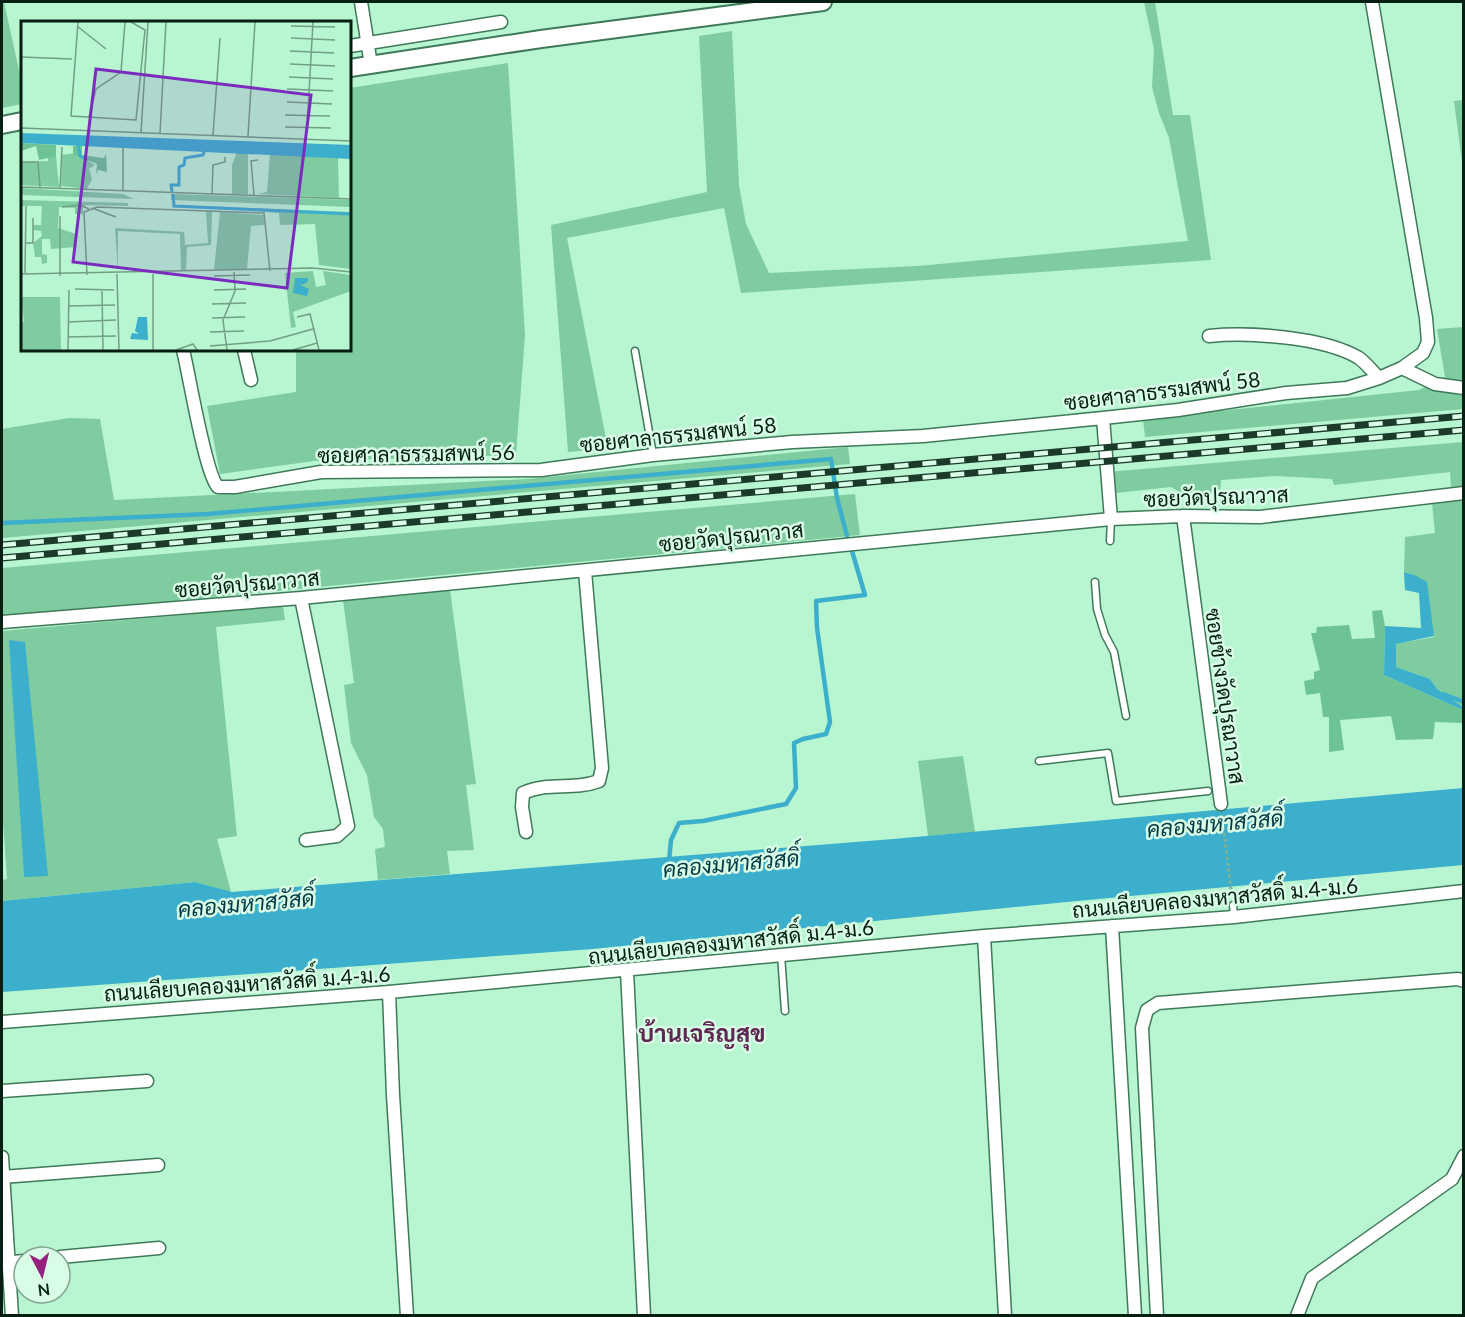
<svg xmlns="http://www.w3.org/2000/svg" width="1465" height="1317" viewBox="0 0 1465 1317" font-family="Lato,Sarabun,sans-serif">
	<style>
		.green { fill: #7ecca0 }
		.forest { fill: #6ec394 }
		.water { fill: #3cafcc }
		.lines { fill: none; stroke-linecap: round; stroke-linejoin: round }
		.stream { stroke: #3cafcc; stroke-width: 4.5 }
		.lane-casing { stroke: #3f7959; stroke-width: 9 }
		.street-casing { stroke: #3f7959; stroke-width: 15 }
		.secondary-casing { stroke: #3f7959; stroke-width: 20 }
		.path { stroke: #7fb194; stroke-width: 3; stroke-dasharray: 3 3; stroke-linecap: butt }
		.lane { stroke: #fff; stroke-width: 6 }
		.street { stroke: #fff; stroke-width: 12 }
		.secondary { stroke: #fff; stroke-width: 16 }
		.rail-casing { stroke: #1c3a2a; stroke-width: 7 }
		.rail { stroke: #d8fce6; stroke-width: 4.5; stroke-dasharray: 14; stroke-linecap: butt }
		.labels { text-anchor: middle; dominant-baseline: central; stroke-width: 5; stroke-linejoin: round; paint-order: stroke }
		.street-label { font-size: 21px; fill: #061f12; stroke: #d8fce6 }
		.water-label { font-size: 22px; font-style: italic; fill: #033945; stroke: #d8fce6 }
		.quarter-label { font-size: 24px; font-weight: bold; fill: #5e2650; stroke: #d8fce6 }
		.inset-river { fill: none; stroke: #3cafcc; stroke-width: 3 }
		.inset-road { fill: none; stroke: #719f85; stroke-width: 1.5 }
		.view { fill: #7b2cbf; fill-opacity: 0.15; stroke: #7b2cbf; stroke-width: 3 }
		.inset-edge { fill: none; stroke: #061f12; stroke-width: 3 }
	</style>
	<rect width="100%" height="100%" fill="#b8f5d1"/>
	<path class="green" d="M2 2H4L22 84V104L2 108Z
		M1144 2H1155L1173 115H1190L1211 260 741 293 724 208 567 238 608 449 568 452 551 225 707 192 699 36 732 31 739 185 746 224 769 273 918 266 1188 241 1169 138 1159 113 1152 87 1154 49Z
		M508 63 525 335 516 455 314 461 220 474 207 406 296 392V350H350V88Z
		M1463 100H1464L1463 170 1454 101Z
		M1463 327V409L1145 437 1143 419 1419 390 1445 377 1437 329Z
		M69 418 100 419 114 500 527 479 848 447 850 464 2 538V429Z
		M1463 442V486L1451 487 1450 472 1334 485 1332 479 1274 476 1221 480 1220 493 1185 495 1171 487 1116 493 1109 486 1107 472Z
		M855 494 860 535 110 607 2 616V568Z
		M1463 500V707L1437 689 1430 679 1396 667 1395 644 1434 637 1414 575 1404 572 1405 537 1435 533 1432 503Z
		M450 590 476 784 466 785 474 850 447 851 450 874 378 880 375 849 385 847 383 829 374 817 367 775 351 743 344 685 354 683 343 600Z
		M283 606 285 620 216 627 237 836 217 839 231 892 195 882 2 901V880L7 879 2 808V631Z
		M963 756 975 832 928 836 918 761Z"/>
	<path class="forest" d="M1382 610 1385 626 1384 675 1463 710V723L1435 722 1433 739 1396 740 1391 716 1340 720 1344 750 1329 752V717H1323L1320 693 1306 695 1304 681 1314 679V672L1320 670 1311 633H1316L1317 627 1349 625 1352 639 1375 638 1372 611Z"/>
	<path class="water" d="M1404 572 1414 575 1427 582 1434 636 1396 644V667L1430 679 1437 689 1463 707V710L1384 675 1385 626 1421 628 1419 593 1405 590Z
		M9 640 25 642 48 876 24 877Z
		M1463 788V865L1077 901 593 949 2 992V901L195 882 232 892 893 839Z"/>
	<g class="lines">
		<path class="stream" d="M2 523 208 514 831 459 837 498 847 536
			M1443 694 1464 702
			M669 861 671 840 679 823 703 821 786 804 796 788 794 743 803 739 826 734 830 722 817 628 816 601 865 595 852 551"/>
		<g class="lane-casing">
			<path id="lane" d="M635 351 653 455
				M1110 541 1111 519
				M1095 582 1097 609 1105 635 1114 652 1126 716
				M1039 761 1108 753 1116 801 1208 791
				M1233 905 1234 917
				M781 955 785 1011"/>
		</g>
		<g class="street-casing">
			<path id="street" d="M361 2 371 65
				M350 46 501 22
				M1209 336C1250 332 1324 337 1359 358 1366 363 1373 372 1379 378
				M183 350C189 373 205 474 218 487H235L321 472 541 470 653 455 792 442 923 436 1103 418 1178 410 1286 393 1347 388 1379 378 1402 368 1423 353 1428 342 1426 318 1372 2
				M244 350 251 380
				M1402 368 1435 384 1464 388
				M1103 418 1111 519
				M1183 516 1221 804
				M301 598 348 826 337 836 306 840
				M2 622 301 598 1111 519 1183 516 1260 517 1464 493
				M526 832 522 807 523 793C550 781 572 791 599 781L602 768 585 571
				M1112 926 1135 1316
				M984 936 1005 1316
				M627 971 644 1316
				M389 992 393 1095 407 1316
				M2 1022 389 992 984 936 1234 917 1464 891
				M2 1091 147 1081
				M2 1157 12 1316
				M2 1177 158 1165
				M60 1257 159 1248
				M2 1263 24 1261
				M1157 1316 1142 1028 1147 1010 1158 1003 1458 979 1464 981
				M1297 1316 1312 1278 1452 1179 1464 1156"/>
		</g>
		<g class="secondary-casing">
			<path id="secondary" d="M350 68 541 39 823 2
				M2 125 22 121"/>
		</g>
		<path class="path" d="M1222 815 1232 898"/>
		<use href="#lane" class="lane"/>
		<use href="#street" class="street"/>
		<use href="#secondary" class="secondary"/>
		<g class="rail-casing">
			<path id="rail" d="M2 545 1464 416
				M2 558 1464 430"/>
		</g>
		<use href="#rail" class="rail"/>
	</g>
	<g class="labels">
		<g class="street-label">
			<text transform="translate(1162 390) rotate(-7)">ซอยศาลาธรรมสพน์ 58</text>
			<text transform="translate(678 434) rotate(-6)">ซอยศาลาธรรมสพน์ 58</text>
			<text transform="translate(416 453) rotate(-1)">ซอยศาลาธรรมสพน์ 56</text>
			<text transform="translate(1216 496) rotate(-2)">ซอยวัดปุรณาวาส</text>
			<text transform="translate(731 536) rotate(-6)">ซอยวัดปุรณาวาส</text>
			<text transform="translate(247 583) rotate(-5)">ซอยวัดปุรณาวาส</text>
			<text transform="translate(1226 696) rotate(82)">ซอยข้างวัดปุรณาวาส</text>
			<text transform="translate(1215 897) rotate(-5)">ถนนเลียบคลองมหาสวัสดิ์ ม.4-ม.6</text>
			<text transform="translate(731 941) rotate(-6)">ถนนเลียบคลองมหาสวัสดิ์ ม.4-ม.6</text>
			<text transform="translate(247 983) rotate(-4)">ถนนเลียบคลองมหาสวัสดิ์ ม.4-ม.6</text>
		</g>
		<g class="water-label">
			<text transform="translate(1215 823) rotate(-5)">คลองมหาสวัสดิ์</text>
			<text transform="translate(731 863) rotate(-5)">คลองมหาสวัสดิ์</text>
			<text transform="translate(246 903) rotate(-5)">คลองมหาสวัสดิ์</text>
		</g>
		<g class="quarter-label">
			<text x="702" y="1032">บ้านเจริญสุข</text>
		</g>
	</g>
	<g transform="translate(21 21)">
		<rect width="330" height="330" fill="#b8f5d1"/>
		<path d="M216 131H227V173H211V144ZM54 132 74 144 68 148 71 158 66 168 40 165 41 134ZM249 132 317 137 318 177 236 173 246 171ZM27 135H35L38 166 0 164 1 141 27 140ZM0 167 102 173 113 178 0 174ZM150 173 330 179V186L150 179ZM0 179 107 182V185L65 184 62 186V193H54V187L38 186 37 207 55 213V226L30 228 29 218H21V233L26 234V242L21 243 20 236H14L12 222 21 215 20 210 12 209V204H20L21 185H0ZM150 184 330 191V248L298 244 294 203 259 204 258 192ZM185 190 191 191 190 224 166 226 165 249H160L159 213 97 210V251L94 207 163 211 164 224 187 222ZM199 191 243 194V204L230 205 226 248 193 249ZM292 250 295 266 305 264 302 250 330 254V270L272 291 275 306 270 307 264 252ZM0 276H39L40 329H0V301H3Z" fill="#7ecca0"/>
		<path d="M0 122 35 124V135L18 139 15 125 0 130ZM52 125H61V134L83 137 85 133 86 151 77 149 75 153 76 143 52 133Z" fill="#6ec394"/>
		<path d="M0 112 330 124V138L0 122ZM274 257H287L286 262 279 264 288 268 286 275 272 272ZM117 296H126L127 319 109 318 111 312 118 313 114 310Z" fill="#3cafcc"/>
		<path class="inset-river" d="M57 123 59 135 67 139M151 171 150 164H158V146L163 144 164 137 182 134 184 128M152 173 153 185 330 193"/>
		<path class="inset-road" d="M57 1 50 95 115 99 124 9 110 1M56 5 85 28M270 5 314 6M270 17 314 19M269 30 313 32M0 36 51 38M269 43 314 45M268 56 312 58M266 68 312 70M266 81 311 83M264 94 309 95M68 96 75 68 100 51 104 1M264 106 310 107M0 107 330 120M286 107 292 1M120 111 127 1M139 112 145 1M192 114 199 17M227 115 234 1M102 127V170M1 141H17L19 166M0 166 330 178M39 167 41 126M191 173 192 144 204 141V136M233 174 230 140 237 139M41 186 59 184 68 188M71 187 95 196M39 195V255M5 222H12V197M4 252 5 185M0 253 292 247 330 251M96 253 98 329M66 254 63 191 76 186 243 192 249 250M193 255 229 254M54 268 93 269M193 269 225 268M81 270 82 329M191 283 225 282M48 285 94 284M276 296 289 293 298 329M191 297 224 296M47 301 95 299M189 311 223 310M47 316 95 315M189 325 249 320 292 308M47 329 48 269M132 329V253M155 329 172 323 176 329M206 329 202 299 214 270 213 251M272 329 296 322"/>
		<path class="view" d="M75 48 290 74 266 267 52 241Z"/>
		<rect width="330" height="330" class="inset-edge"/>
	</g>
	<rect width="1465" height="1317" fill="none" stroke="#061f12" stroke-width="6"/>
	<g transform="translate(42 1275) rotate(173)"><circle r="28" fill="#d8fce6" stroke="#84a491" stroke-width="1.5"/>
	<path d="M0-4.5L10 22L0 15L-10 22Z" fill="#95207d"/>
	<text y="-9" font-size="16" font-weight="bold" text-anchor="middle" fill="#061f12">N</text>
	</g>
</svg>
